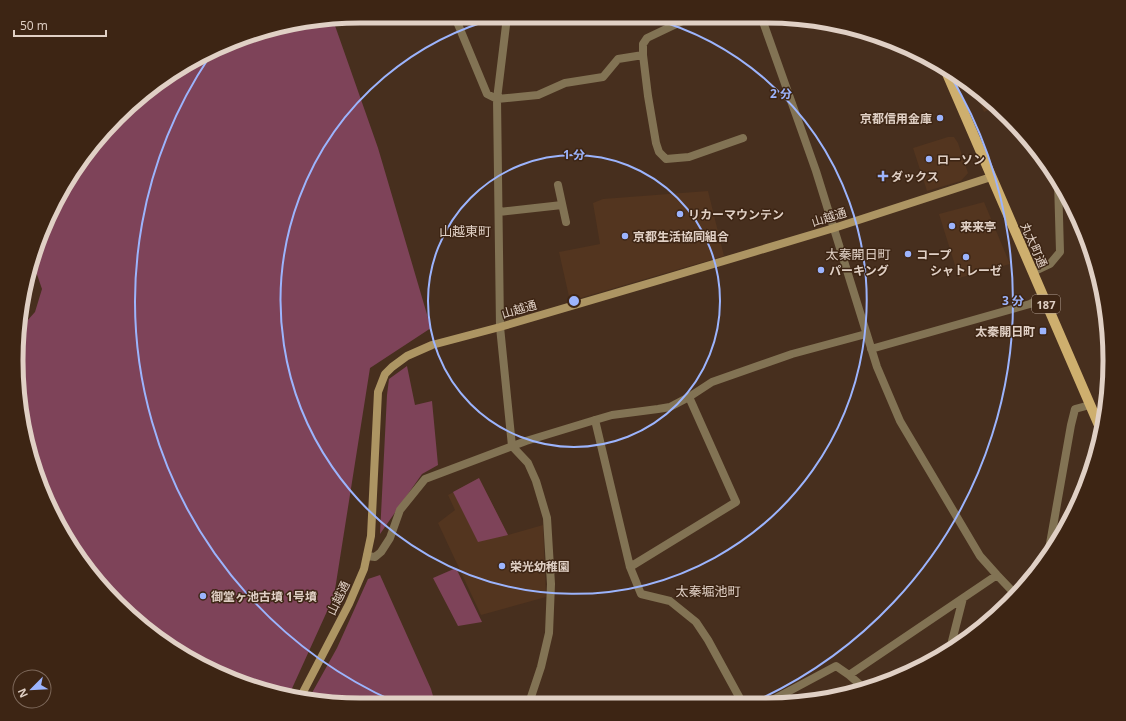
<svg xmlns="http://www.w3.org/2000/svg" width="1126" height="721" viewBox="0 0 1126 721" font-family="'Open Sans','Noto Sans JP',sans-serif">
	<style>
		.built { fill: #53351f }
		.green { fill: #7e4359 }
		.lines { fill: none; stroke-linecap: round; stroke-linejoin: round }
		.street { stroke: #827354; stroke-width: 8 }
		.secondary { stroke: #ad9563; stroke-width: 8 }
		.primary { stroke: #ceaf6e; stroke-width: 10 }
		.ring { fill: none; stroke: #9cb4fd; stroke-width: 2 }
		.poi-dot { fill: #9cb4fd; stroke: #3d2514; stroke-width: 1.5 }
		.labels { text-anchor: middle; dominant-baseline: central; stroke-width: 3; stroke-linejoin: round; paint-order: stroke }
		.shield { fill: #3d2514; stroke: #af9d90; stroke-width: 1 }
		.shield-label { font-size: 11px; font-weight: bold; fill: #e0d0c5 }
		.poi-label { font-size: 12px; font-weight: bold; fill: #e0d0c5; stroke: #3d2514; text-anchor: start }
		.street-label { font-size: 12px; fill: #e0d0c5; stroke: #3d2514 }
		.neighbourhood-label { font-size: 13px; fill: #e0d0c5; stroke: #3d2514 }
		.rim { fill: none; stroke: #e0d0c5; stroke-width: 5 }
		.centre { fill: #9cb4fd; stroke: #3d2514; stroke-width: 2 }
		.ring-label { font-size: 12px; text-anchor: middle; font-weight: bold; fill: #9cb4fd; stroke: #3d2514; stroke-width: 3; stroke-linejoin: round; paint-order: stroke }
	</style>
	<rect width="100%" height="100%" fill="#472f1e"/>
	<path class="built" d="M804 19H811L822 23 808 29Z
		M974 89 992 101 997 106 984 112Z
		M948 137H954L958 143 968 173 961 181 927 191 913 148Z
		M708 191 724 256 570 301 559 252 600 244 593 203 603 199Z
		M984 202 1010 264 959 278 939 214Z
		M479 478 508 535 543 525 546 597 481 615 438 523 455 510 448 495Z"/>
	<path class="green" d="M333 20 378 148 431 328 370 368 334 596 289 695 228 679 134 620 62 533 28 449 17 338 18 331 35 312 42 289 32 260 34 250 87 151 169 74 250 34Z
		M407 366 415 405 432 401 438 465 422 474 380 534 387 395 389 379Z
		M479 478 508 535 478 542 453 492Z
		M456 568 482 622 458 626 433 578Z
		M380 575 431 689 435 703 316 702 308 700 337 648 368 579Z"/>
	<g class="lines">
		<path class="street" d="M455 17 487 94 497 99 538 95 565 83 603 77 618 59 643 55
			M507 17 497 99 500 327 512 446 528 463 536 481 547 518 551 584 549 633 541 667 529 703
			M689 18 647 38 643 44V55L648 96 656 143 659 152 666 159 689 157 743 138
			M762 19 816 171 877 367 900 421 980 556 997 575 1016 595
			M558 185 566 222
			M499 212 562 205
			M1033 272 1050 264 1060 252 1058 181
			M871 349 1030 304 1043 298
			M595 420 630 567 641 594 670 601 696 622 708 640 743 704
			M1048 555 1071 425 1075 409 1090 405
			M367 556 375 557 381 552 390 538 400 510 425 479 526 441 595 420 612 415 658 409 670 407 689 397 712 382 792 354 866 334
			M630 567 736 502 689 397
			M950 649 963 598 997 575
			M849 675 963 598
			M765 704 836 666 849 675 865 689"/>
		<path class="secondary" d="M300 698 349 604 364 569 371 536 378 392 385 374 392 367 407 356 432 345 500 327 660 280 834 228 991 177"/>
		<path class="primary" d="M945 69 1101 430"/>
	</g>
	<g class="ring">
		<circle cx="574" cy="301" r="146"/>
		<path d="M650 18A293 293 0 1 1 501 17"/>
		<path d="M395 702A439 439 0 0 1 210 56M950 75A439 439 0 0 1 749 704"/>
	</g>
	<g class="poi-dot">
		<circle cx="940" cy="118" r="4"/>
		<circle cx="929" cy="159" r="4"/>
		<path d="M881 170h4v4h4v4h-4v4h-4v-4h-4v-4h4z"/>
		<circle cx="680" cy="214" r="4"/>
		<circle cx="952" cy="226" r="4"/>
		<circle cx="625" cy="236" r="4"/>
		<circle cx="908" cy="254" r="4"/>
		<circle cx="966" cy="257" r="4"/>
		<circle cx="821" cy="270" r="4"/>
		<rect x="1039" y="327" width="8" height="8" rx="2"/>
		<circle cx="502" cy="566" r="4"/>
		<circle cx="203" cy="596" r="4"/>
	</g>
	<g class="labels">
		<rect class="shield" x="1032" y="295" width="28" height="18" rx="3"/>
		<g class="shield-label">
			<text x="1046" y="304">187</text>
		</g>
		<g class="poi-label">
			<text x="932" y="118" text-anchor="end">京都信用金庫</text>
			<text x="937" y="159">ローソン</text>
			<text x="891" y="176">ダックス</text>
			<text x="688" y="214">リカーマウンテン</text>
			<text x="960" y="226">来来亭</text>
			<text x="633" y="236">京都生活協同組合</text>
			<text x="916" y="254">コープ</text>
			<text x="829" y="270">パーキング</text>
			<text x="966" y="270" text-anchor="middle">シャトレーゼ</text>
			<text x="1035" y="331" text-anchor="end">太秦開日町</text>
			<text x="510" y="566">栄光幼稚園</text>
			<text x="211" y="596">御堂ヶ池古墳 1号墳</text>
		</g>
		<g class="street-label">
			<text transform="translate(829 217) rotate(-17)">山越通</text>
			<text transform="translate(1034 245) rotate(66)">丸太町通</text>
			<text transform="translate(519 309) rotate(-16)">山越通</text>
			<text transform="translate(338 598) rotate(-64)">山越通</text>
		</g>
		<g class="neighbourhood-label">
			<text x="465" y="231">山越東町</text>
			<text x="858" y="254">太秦開日町</text>
			<text x="708" y="591">太秦堀池町</text>
		</g>
	</g>
	<path d="M0 0H1126V721H0ZM360 23H766A337 337 0 0 1 1103 360V361A337 337 0 0 1 766 698H360A337 337 0 0 1 23 361V360A337 337 0 0 1 360 23Z" fill="#3d2514" fill-rule="evenodd"/>
	<path class="rim" d="M360 23H766A337 337 0 0 1 1103 360V361A337 337 0 0 1 766 698H360A337 337 0 0 1 23 361V360A337 337 0 0 1 360 23Z"/>
	<circle cx="574" cy="301" r="6" class="centre"/>
	<g class="ring-label">
		<text x="781" y="98">2 分</text>
		<text x="574" y="159">1 分</text>
		<text x="1013" y="305">3 分</text>
	</g>
	<g transform="translate(32 689) rotate(246)"><circle r="19" fill="#3d2514" stroke="#7e695b"/>
	<path d="M0-3L7 15L0 10L-7 15Z" fill="#9cb4fd"/>
	<text y="-6" font-size="11" font-weight="bold" text-anchor="middle" fill="#e0d0c5">N</text>
	</g>
	<path d="M14 30v6h92v-6" fill="none" stroke="#e0d0c5" stroke-width="2"/>
	<text x="20" y="30" font-size="12" fill="#e0d0c5" stroke="#3d2514" stroke-width="3" paint-order="stroke">50 m</text>
</svg>
